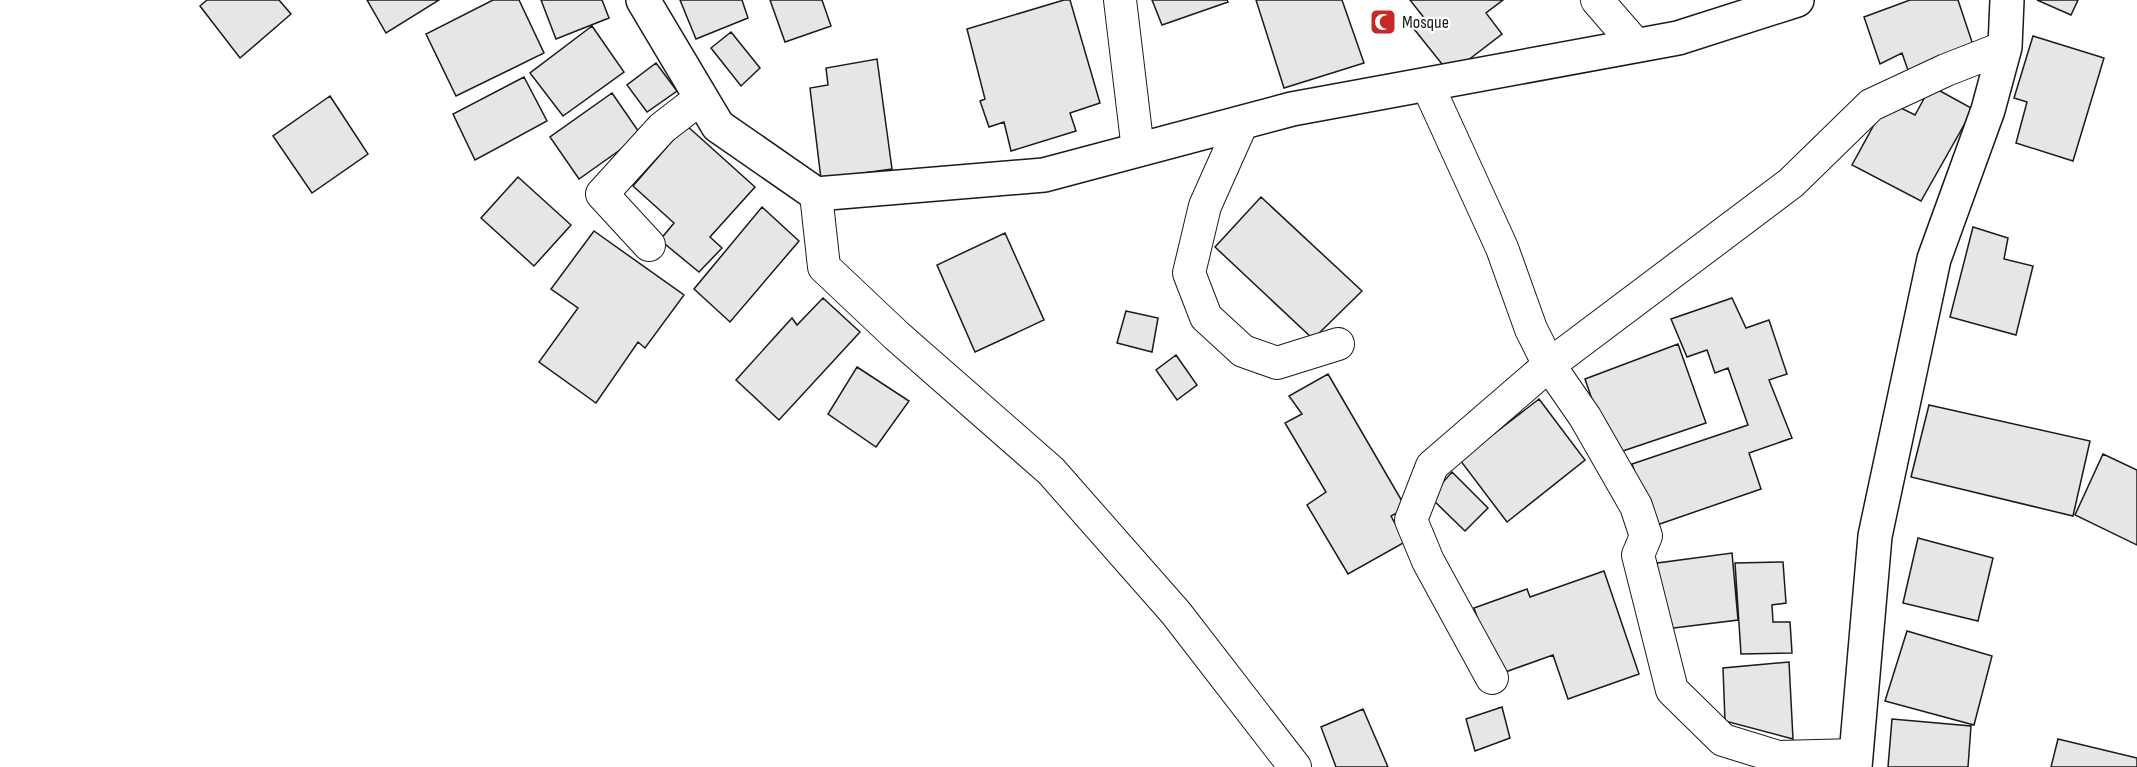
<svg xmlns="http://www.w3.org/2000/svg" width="2137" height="767" viewBox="0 0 2137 767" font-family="'Sofia Sans Condensed',sans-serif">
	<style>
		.building { fill: #e6e6e6; stroke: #1a1a1a; stroke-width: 1.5 }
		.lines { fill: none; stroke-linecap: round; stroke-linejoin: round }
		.street-casing { stroke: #1a1a1a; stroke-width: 34 }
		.secondary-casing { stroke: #1a1a1a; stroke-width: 36 }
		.street { stroke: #fff; stroke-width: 32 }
		.secondary { stroke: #fff; stroke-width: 33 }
		.labels { text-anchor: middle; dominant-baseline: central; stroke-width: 4.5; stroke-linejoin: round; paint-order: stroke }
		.poi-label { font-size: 18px; fill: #1a1a1a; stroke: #fff; text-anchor: start }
	</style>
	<rect width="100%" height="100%" fill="#fff"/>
	<path class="building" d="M207 0H279L291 14 240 58 200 6Z
		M367 0H439L386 33Z
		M493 0H519L544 53 456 96 426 34Z
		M541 0H602L609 18 556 39Z
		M680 0H742L748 18 696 39Z
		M770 0H822L831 26 785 42Z
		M1064 0H1070L1100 103 1070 113 1076 131 1011 151 1004 122 989 127 980 101 985 99 967 29Z
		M1152 0H1227L1228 2 1162 25Z
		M1256 0H1342L1364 63 1284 88Z
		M1410 0H1503L1486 13 1502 34 1450 74 1414 29 1425 19Z
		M1910 0H1958L1975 51 1910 76 1902 53 1880 64 1864 17Z
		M2037 0H2078L2071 15Z
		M592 26 624 72 563 116 530 73Z
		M731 32 760 68 741 86 711 48Z
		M2033 36 2104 58 2073 161 2016 143 2027 102 2014 98Z
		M877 59 892 169 821 179 810 88 828 85 826 68Z
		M656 63 677 91 647 112 627 85Z
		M524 77 547 121 475 160 453 114Z
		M1931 86 1973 109 1921 201 1852 165 1887 101 1915 115Z
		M612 93 641 135 579 179 550 137Z
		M330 96 368 154 312 193 273 136Z
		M686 125 755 187 710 237 722 248 699 272 660 240 674 223 633 186Z
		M518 177 571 225 534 266 481 218Z
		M1261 197 1362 291 1313 339 1215 247Z
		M762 207 799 241 730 322 694 289Z
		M1973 227 2008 238 2004 259 2033 266 2016 335 1950 317Z
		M594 231 684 295 645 348 638 342 596 403 539 362 578 308 551 289Z
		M1005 233 1044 320 975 352 937 265Z
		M823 298 860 332 779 420 736 380 792 318 797 325Z
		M1732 298 1746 328 1769 320 1787 374 1769 380 1792 438 1749 453 1761 489 1654 526 1632 464 1748 425 1728 368 1715 373 1707 350 1687 357 1671 319Z
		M1126 311 1158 318 1152 352 1117 343Z
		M1678 344 1706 423 1611 455 1585 379Z
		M1176 355 1197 385 1177 400 1156 370Z
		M857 367 909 401 876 447 828 414Z
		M1328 374 1406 508 1391 516 1405 542 1348 574 1307 505 1326 492 1285 423 1302 414 1289 396Z
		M1539 399 1585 460 1507 522 1460 460Z
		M1929 405 2090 441 2073 516 1911 477Z
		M2103 454 2137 470V545L2075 515Z
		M1452 472 1488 508 1465 531 1430 497Z
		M1918 538 1993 558 1978 621 1903 603Z
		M1732 553 1738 620 1658 630 1650 564Z
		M1783 562 1786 603 1772 605 1773 622H1790L1792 653 1741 654 1735 563Z
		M1604 571 1639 674 1568 699 1553 655 1497 675 1474 608 1527 589 1530 597Z
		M1907 631 1992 656 1974 725 1885 701Z
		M1789 662 1793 739 1725 721 1723 668Z
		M1502 707 1510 738 1475 751 1466 719Z
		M1363 709 1388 767H1336L1321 727Z
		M1892 719 1971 726 1968 767H1888Z
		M2058 739 2137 758V767H2051Z"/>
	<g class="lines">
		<g class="street-casing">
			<path id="street" d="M1120 0 1138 150
				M1597 0 1636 45
				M1427 84 1502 248 1531 329 1549 365 1585 417 1636 506 1646 536 1638 555 1672 690 1723 740 1778 757 1856 755
				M1242 123 1205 206 1189 273 1206 317 1243 351 1277 363 1338 344
				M816 194 824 267 897 336 1051 471 1176 613 1295 767
				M649 245 602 194 662 128 701 98
				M1492 678 1428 561 1411 520 1432 466 1549 365 1791 183 1871 105 1946 70 2005 47"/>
		</g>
		<g class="secondary-casing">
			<path id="secondary" d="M643 0 718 126 816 194 1044 175 1292 109 1678 38 1797 0
				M1855 767 1875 536 1934 259 1988 110 2005 47 2007 0"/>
		</g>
		<use href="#street" class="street"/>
		<use href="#secondary" class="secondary"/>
	</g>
	<defs>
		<g id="mosque-square" transform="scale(1.35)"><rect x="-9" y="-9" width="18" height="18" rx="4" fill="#c62828" stroke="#fff"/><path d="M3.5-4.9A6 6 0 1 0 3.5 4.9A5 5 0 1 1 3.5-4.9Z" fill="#fff"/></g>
	</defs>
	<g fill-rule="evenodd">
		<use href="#mosque-square" x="1383" y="22"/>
	</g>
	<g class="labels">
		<g class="poi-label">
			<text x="1402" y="22">Mosque</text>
		</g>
	</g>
</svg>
